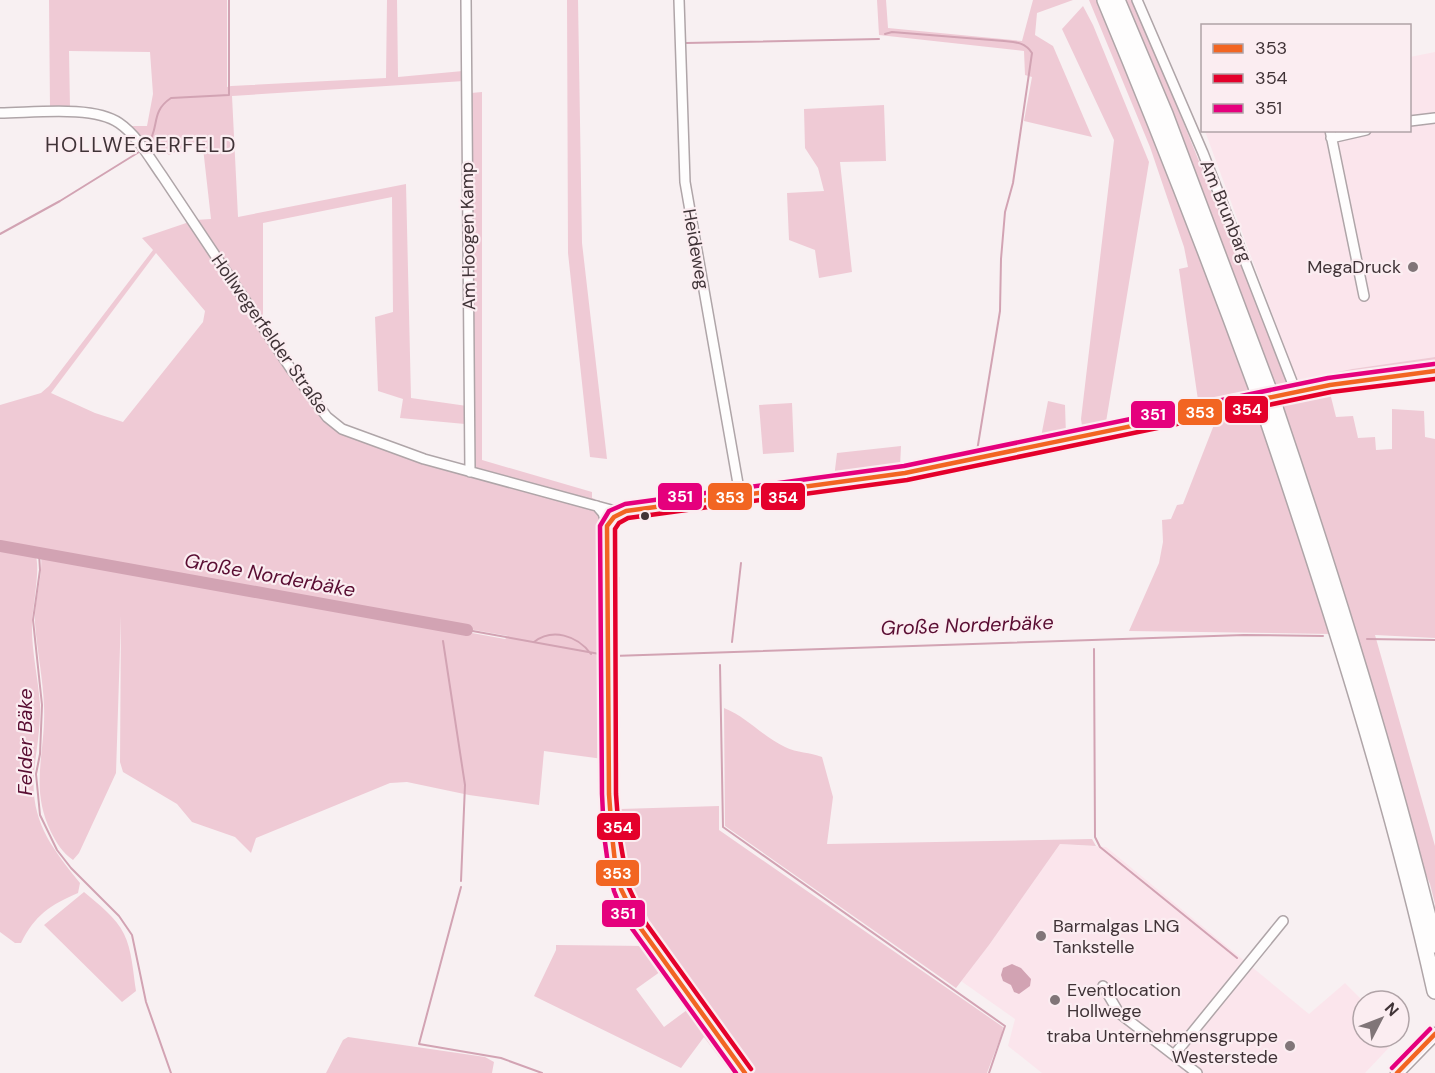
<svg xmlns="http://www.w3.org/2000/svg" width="1435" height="1073" viewBox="0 0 1435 1073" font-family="'DM Sans',sans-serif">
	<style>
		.built { fill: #fbe5ec }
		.green { fill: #efcad5; fill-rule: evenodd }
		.water { fill: #d2a3b3 }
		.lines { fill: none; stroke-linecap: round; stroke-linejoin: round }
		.stream { stroke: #d2a3b3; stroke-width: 2 }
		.river { stroke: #d2a3b3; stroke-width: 12 }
		.minor-casing { stroke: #afa5a8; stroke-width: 12 }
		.major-casing { stroke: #afa5a8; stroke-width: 15 }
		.highway-casing { stroke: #afa5a8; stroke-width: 18 }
		.minor { stroke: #fefdfd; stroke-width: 9 }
		.major { stroke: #fefdfd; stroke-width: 12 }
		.highway { stroke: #fefdfd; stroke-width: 15 }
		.highway-bridge-casing { stroke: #afa5a8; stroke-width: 18; stroke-linecap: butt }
		.highway-bridge { stroke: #fefdfd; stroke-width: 15 }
		.bus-1-casing { stroke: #fbedf1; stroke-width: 9 }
		.bus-2-casing { stroke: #fbedf1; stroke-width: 9 }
		.bus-3-casing { stroke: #fbedf1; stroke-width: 9 }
		.bus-1 { stroke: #f26522; stroke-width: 4.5 }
		.bus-2 { stroke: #e4002b; stroke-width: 4.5 }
		.bus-3 { stroke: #e5007d; stroke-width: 4.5 }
		.poi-dot { fill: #807578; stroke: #fbedf1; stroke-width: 2 }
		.bus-dot { fill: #403337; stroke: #fbedf1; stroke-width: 2 }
		.labels { text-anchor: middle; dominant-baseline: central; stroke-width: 4.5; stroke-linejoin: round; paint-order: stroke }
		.street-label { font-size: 18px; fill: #403337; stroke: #fbedf1 }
		.poi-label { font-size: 18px; fill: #403337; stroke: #fbedf1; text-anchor: end }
		.water-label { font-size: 20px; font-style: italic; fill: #590d32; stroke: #fbedf1 }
		.quarter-label { font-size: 21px; letter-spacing: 1.5px; fill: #403337; stroke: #fbedf1 }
		.line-badge { stroke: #fbedf1; stroke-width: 2 }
		.badge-label { font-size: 16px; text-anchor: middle; font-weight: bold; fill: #fff }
	</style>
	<rect width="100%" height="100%" fill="#f8f0f2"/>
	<path class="built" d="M1435 52V357L1352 369 1301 380 1293 378 1274 319 1205 131 1410 130V57Z
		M1060 844 1106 847 1309 1014 1345 983 1363 1001V1037H1399L1365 1073H1042L1008 1046 1015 1019 961 981 989 945Z"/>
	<path class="green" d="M49 0H227V87L231 86 386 78 387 0H397L398 77 463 71 464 81 232 96 238 217 406 184 411 398 467 406 465 424 400 418 403 399 378 391 375 317 393 312 392 197 263 223V320L259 324 343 432 473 470 471 93 482 92V460L592 492V498L595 499 593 509 601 516 603 524 610 577H620L616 669 620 809 719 806V830L1003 1027 1002 1033 987 1073H731L704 1037 681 1068 534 996 556 950V945L647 946 631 926 617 898 603 844V759L544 751 539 805 469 795 407 782 390 783 256 838 251 853 235 837 192 822 177 804 123 772 120 762 121 616 116 773 79 853 73 860C62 852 57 844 51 832 29 787 46 753 44 706 43 678 37 651 35 623 34 600 43 578 41 555L505 639 508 636 0 545V405L41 393 49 386 153 250 142 238 195 220 211 219 202 139 169 155 159 147 149 152 130 126H147L153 94 150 52 69 51 70 108 50 109ZM156 253 205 311 203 322 123 422 95 413 51 393ZM664 969 691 1007 664 1027 636 989Z
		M567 0H578L582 243 607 459 590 457 568 253Z
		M877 0H886L888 28 1022 41 1033 0H1073L1037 13 1035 35 1053 46 1092 137 1024 121 1032 77 1025 75 1024 51 879 35Z
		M1089 0H1098L1205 263 1254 403 1331 634 1129 631 1159 563 1163 542 1162 520 1171 519 1177 505 1183 504 1219 412 1218 404 1199 407 1179 269 1188 267 1184 247 1150 147Z
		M1124 0H1134L1290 387 1277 391Z
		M1083 6 1093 25 1149 162 1105 428 1083 433 1081 419 1114 140 1062 29Z
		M884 105 886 161 840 162 852 272 819 278 815 250 789 240 787 193 824 191 818 168 805 148 804 109Z
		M1435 357V368L1307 385 1301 380 1352 369Z
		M1329 389 1336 417 1353 416 1358 438 1375 437 1376 450 1392 449V409L1424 411 1425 437 1435 439V638L1375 635 1435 846V904L1430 884 1420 861 1357 635 1281 400Z
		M1048 401 1065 405 1066 436 1040 442Z
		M792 403 794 452 763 454 759 405Z
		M901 446 900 467 834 478 837 453Z
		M0 548 35 554C41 565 33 606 32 622 31 649 38 677 40 704 41 727 36 750 34 773 30 821 52 848 80 883L78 893C50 905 35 915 21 943H15L0 932Z
		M724 708C747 717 763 737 785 747 797 753 810 752 822 757L833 797 827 844 1092 839 1096 846 1060 844 989 945 956 988 725 826Z
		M84 892C98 904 116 917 124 934 132 950 133 972 136 991L122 1002 44 925Z
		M348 1037 485 1057 494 1062 492 1073H326L343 1040Z"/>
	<path class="water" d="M1012 964 1021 968 1031 979 1030 986 1019 994 1014 992 1011 985 1003 981 1001 975 1003 968Z"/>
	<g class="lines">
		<path class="stream" d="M885 34 892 32 1004 41C1015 42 1025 42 1032 53L1013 183 1005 212 1001 259 1000 311 977 451
			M686 43 879 39
			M148 144C160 127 150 112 171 98L229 95V0
			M0 234 60 201 139 152
			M39 553 40 570 33 620 42 705 40 754 36 774 40 815 57 850 71 868 119 916 132 935 146 1002 171 1073
			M467 630 605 655
			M1367 639 1435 640
			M443 641 465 785 461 881
			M534 642C552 628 577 635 591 654
			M732 642 741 563
			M1094 649 1095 837 1100 847 1237 958
			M613 656 1244 635 1323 636
			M720 665 723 827 1005 1026 989 1073
			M461 887 419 1044 501 1058 542 1073"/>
		<path class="river" d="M0 546 467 630"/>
		<g class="minor-casing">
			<path id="minor" d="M466 0 470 472
				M679 0 685 182 740 495
				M1137 0 1203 153 1296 392
				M0 113C32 113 93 105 119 123 138 136 150 159 163 177L291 369 327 417 342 429 424 459 615 511H626L905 473 1330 385 1435 371
				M1410 121 1435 118
				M1330 130 1364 296
				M1331 138 1366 130
				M597 506 603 513 607 526 609 794C611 829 612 869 626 901 629 910 635 918 639 926L745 1073
				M1103 986 1119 1013 1197 1073
				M1174 1055 1283 921"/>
		</g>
		<g class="major-casing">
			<path id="major" d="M1397 1073 1435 1034"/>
		</g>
		<g class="highway-casing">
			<path id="highway" d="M1105 0C1159 129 1209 258 1257 389
				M1117 0 1165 114 1268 388
				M1275 408C1335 585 1391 764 1435 945
				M1264 409C1329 601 1391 794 1435 991"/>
		</g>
		<use href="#minor" class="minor"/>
		<use href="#major" class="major"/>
		<use href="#highway" class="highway"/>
		<g class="highway-bridge-casing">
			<path id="highway-bridge" d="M1268 388 1275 408
				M1257 389 1264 409"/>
		</g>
		<use href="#highway-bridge" class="highway-bridge"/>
		<g class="bus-1-casing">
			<path id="bus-1" d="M745 1073 639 926 621 889 615 862 612 835 609 794 607 526 614 517 626 511 905 473 1330 385 1435 371
				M1397 1073 1435 1034"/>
		</g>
		<g class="bus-2-casing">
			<path id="bus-2" d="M751 1069 645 922 628 886 619 834 616 794 615 529 619 523 628 518 907 480 1331 392 1435 379"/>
		</g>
		<g class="bus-3-casing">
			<path id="bus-3" d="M1392 1068 1430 1029
				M736 1073 633 930 622 911 614 891 608 864 604 835 602 794 600 526 609 511 625 504 904 466 1328 378 1434 364"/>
		</g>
		<use href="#bus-1" class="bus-1"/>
		<use href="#bus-2" class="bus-2"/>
		<use href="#bus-3" class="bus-3"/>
	</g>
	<g class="poi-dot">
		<circle cx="1413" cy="267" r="6"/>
		<circle cx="1041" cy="936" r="6"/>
		<circle cx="1055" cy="1000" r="6"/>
		<circle cx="1290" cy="1046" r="6"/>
	</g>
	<circle class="bus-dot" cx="645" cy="516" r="5"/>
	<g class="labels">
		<g class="street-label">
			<text transform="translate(1226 211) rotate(68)">Am Brunbarg</text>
			<text transform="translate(468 236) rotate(-91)">Am Hoogen Kamp</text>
			<text transform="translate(696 249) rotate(80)">Heideweg</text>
			<text transform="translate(270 334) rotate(55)">Hollwegerfelder Straße</text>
		</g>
		<g class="poi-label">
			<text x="1401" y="267">MegaDruck</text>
			<text x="1053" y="926" text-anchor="start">Barmalgas LNG<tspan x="1053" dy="21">Tankstelle</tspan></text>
			<text x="1067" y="990" text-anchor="start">Eventlocation<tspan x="1067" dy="21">Hollwege</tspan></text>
			<text x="1278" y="1036">traba Unternehmensgruppe<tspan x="1278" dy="21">Westerstede</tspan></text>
		</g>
		<g class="water-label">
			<text transform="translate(270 575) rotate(10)">Große Norderbäke</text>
			<text transform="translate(967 625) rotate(-2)">Große Norderbäke</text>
			<text transform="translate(25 742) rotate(-90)">Felder Bäke</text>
		</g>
		<g class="quarter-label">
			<text x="141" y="145">HOLLWEGERFELD</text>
		</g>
	</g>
	<g class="line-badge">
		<rect x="1224" y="395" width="45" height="29" rx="6" fill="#e4002b"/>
		<rect x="1177" y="398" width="46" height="28" rx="6" fill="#f26522"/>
		<rect x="1130" y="400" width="46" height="29" rx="6" fill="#e5007d"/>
		<rect x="657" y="482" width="46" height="29" rx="6" fill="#e5007d"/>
		<rect x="707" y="482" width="46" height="29" rx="6" fill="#f26522"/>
		<rect x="760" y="482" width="46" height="29" rx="6" fill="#e4002b"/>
		<rect x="596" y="812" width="45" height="29" rx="6" fill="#e4002b"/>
		<rect x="595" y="859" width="45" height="28" rx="6" fill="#f26522"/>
		<rect x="601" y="899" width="45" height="29" rx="6" fill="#e5007d"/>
	</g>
	<g class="badge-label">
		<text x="1247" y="415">354</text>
		<text x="1200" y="418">353</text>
		<text x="1153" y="420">351</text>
		<text x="680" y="502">351</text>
		<text x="730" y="503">353</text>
		<text x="783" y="503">354</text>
		<text x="618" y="833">354</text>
		<text x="617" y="879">353</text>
		<text x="623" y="919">351</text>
	</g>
	<rect x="1201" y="24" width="210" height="108" fill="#fbedf1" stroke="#b0a3a7" stroke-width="1.5"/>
	<rect x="1213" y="44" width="30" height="9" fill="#f26522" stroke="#b0a3a7" stroke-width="1.5"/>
	<text x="1255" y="54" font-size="18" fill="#403337">353</text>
	<rect x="1213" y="74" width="30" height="9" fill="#e4002b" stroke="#b0a3a7" stroke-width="1.5"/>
	<text x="1255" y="84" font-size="18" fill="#403337">354</text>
	<rect x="1213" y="104" width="30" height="9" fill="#e5007d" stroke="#b0a3a7" stroke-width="1.5"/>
	<text x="1255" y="114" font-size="18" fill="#403337">351</text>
	<g transform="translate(1381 1019) rotate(48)"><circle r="28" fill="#fbedf1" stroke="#b0a3a7" stroke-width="1.5"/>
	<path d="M0-4.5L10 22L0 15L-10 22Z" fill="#807578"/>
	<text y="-9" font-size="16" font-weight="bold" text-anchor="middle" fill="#403337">N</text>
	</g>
</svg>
